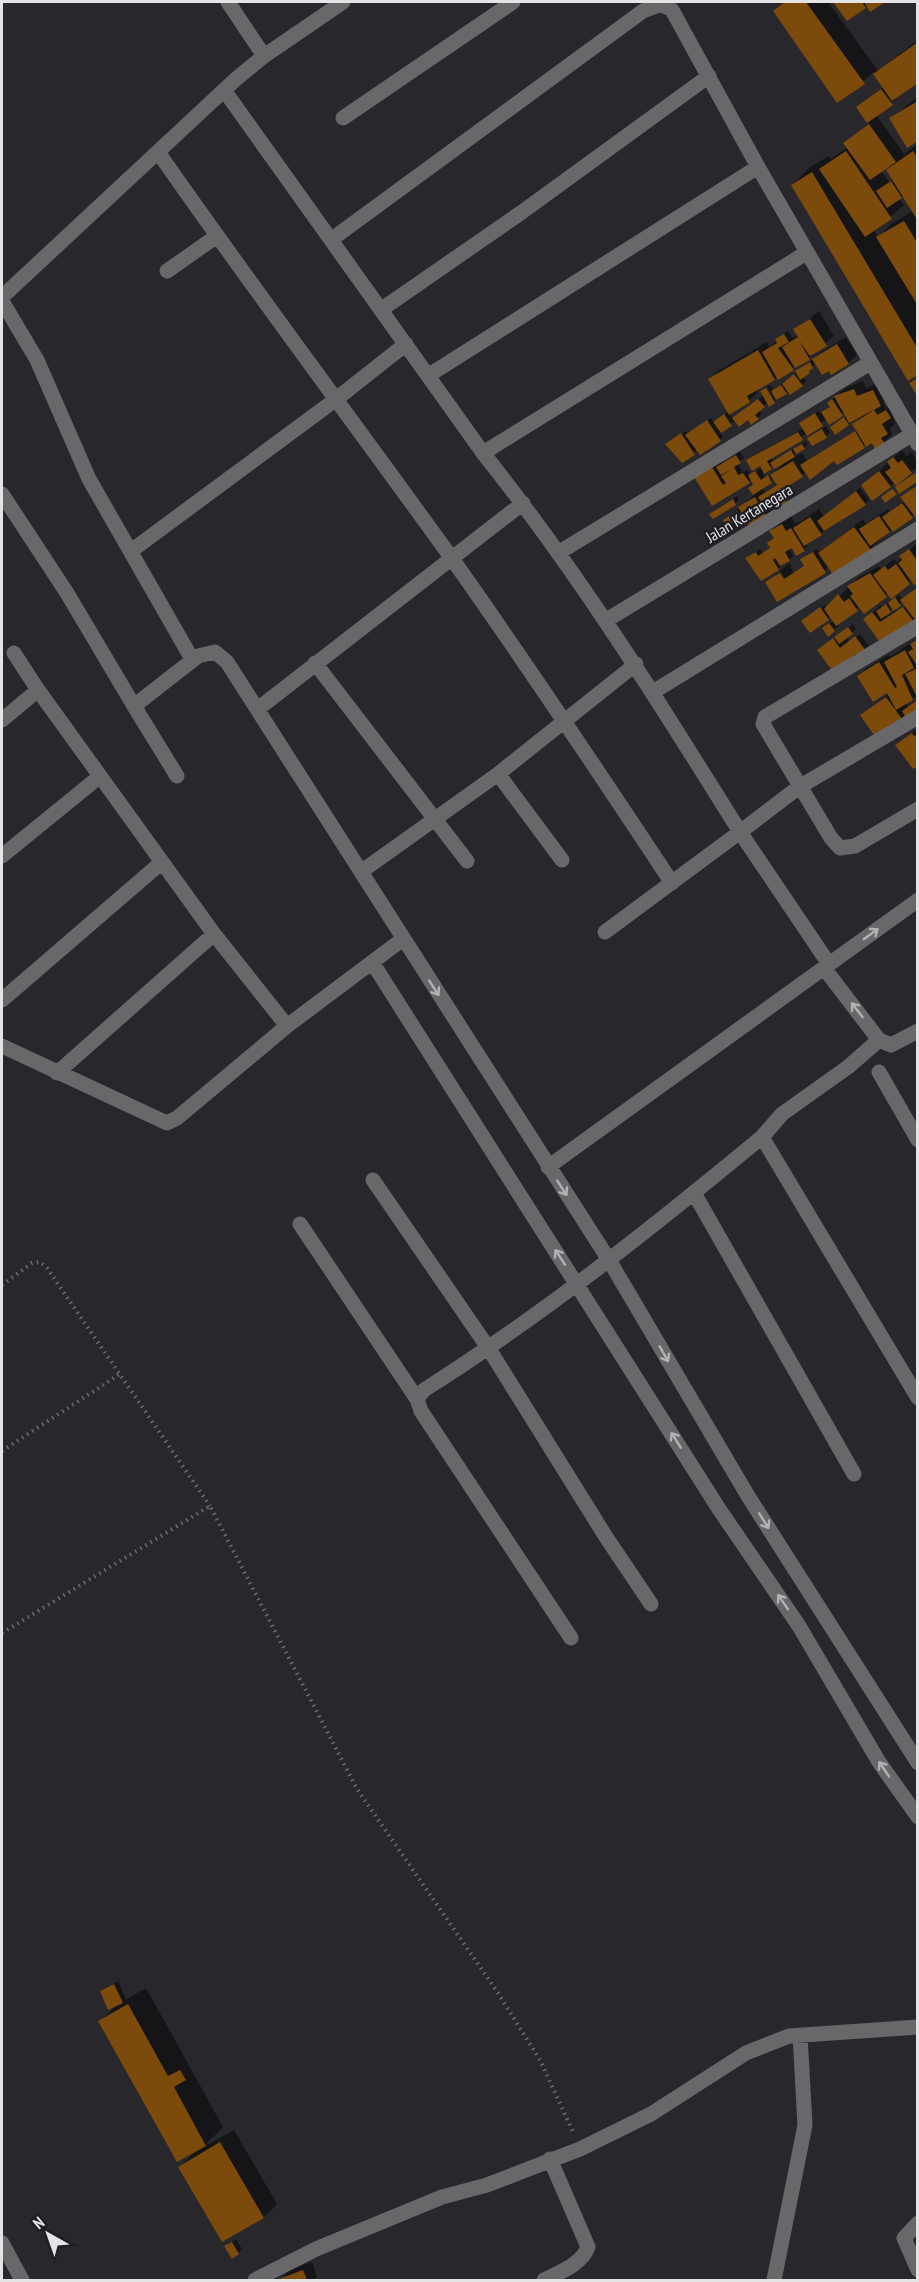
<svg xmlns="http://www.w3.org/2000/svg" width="919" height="2282" viewBox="0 0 919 2282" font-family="'PT Sans Narrow',sans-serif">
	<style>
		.shadow { fill: #0007; fill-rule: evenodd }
		.building { fill: #7c4b0b }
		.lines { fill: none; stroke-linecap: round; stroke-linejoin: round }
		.path { stroke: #6d6c70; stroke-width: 4; stroke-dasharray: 1.5 4.5; stroke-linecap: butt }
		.street { stroke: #68686a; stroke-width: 15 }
		.oneway { stroke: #b2b2b4 }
		.labels { text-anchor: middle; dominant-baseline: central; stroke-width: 5; stroke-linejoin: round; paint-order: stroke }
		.street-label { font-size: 16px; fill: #e4e3e6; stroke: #1e1d21 }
	</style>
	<rect width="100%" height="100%" fill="#28272b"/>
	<path class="shadow" d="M784 2H828L878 71 918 40V81L876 115 904 154 918 144V373L792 185 810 167 829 156 831 159 848 147 845 143 869 123 858 107 884 86 874 72 837 101 775 11ZM895 160 888 170 893 179 889 182 881 171ZM903 195 913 211 891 224 878 237 874 230 904 205 899 198Z
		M835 2H882L871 9 867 4 847 19Z
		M918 96V139L891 119Z
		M819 311 834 336 809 358 756 389 758 392 749 401 729 413 733 419 764 395 762 391 765 388 773 403 768 402 759 410 762 414 758 418 736 420 720 432 723 436 720 440 698 449 682 461 670 440 686 431 688 434 711 418 715 423 728 412 710 379 718 371 767 342 769 347 788 331 793 338 798 335 795 330Z
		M846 337 857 355 848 363 829 369 816 363 802 376 806 381 802 385 788 390 775 401 767 387 770 385 774 390 823 351Z
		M863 381 866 388 881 383 889 396 883 403 887 409 890 407 895 424 890 429 892 434 884 442 872 441 835 459 811 478 806 472 784 487 789 497 766 515 744 514 740 517H729L754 495 750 488 755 484 752 479 712 504 696 477 721 459 723 463 740 452 744 458 737 463 743 473 747 470 751 475 762 467 748 461 752 457 804 428 805 420 819 411 821 414 831 406 829 403 845 388ZM871 403 878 415 876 417 868 404ZM845 412 846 416 836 424H848L864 414 854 424 857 430 807 461 802 453 790 459 808 444 806 441 773 462 771 458 827 419ZM784 463 773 474 765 477 763 473 774 465ZM774 479 778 484 765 492 762 487Z
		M826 426 830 433 826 436 809 438Z
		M902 450 907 456 911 452 918 461V466L911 472 890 486 863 485Z
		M918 484V515L914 514 892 528 870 549 829 567 793 591 780 571 790 563 793 573 805 566 802 560 806 556 817 549 820 553 863 519 866 524 888 509 890 511 905 500 902 497Z
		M860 488 869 500 865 504 806 543 808 546 804 550 792 546 789 548 793 556 779 568 747 558 760 549 763 553 772 548 769 543 775 537 771 532 780 523 791 516 795 523 800 522 819 509 824 517Z
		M737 496 739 500 735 504 713 517 711 514 715 510Z
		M918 542V581L912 580 888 593 864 612 860 606 837 624 838 626 828 635V625L834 620 831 616 811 631 807 618 825 605 827 608 858 578 879 566 881 569 894 559 897 562Z
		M918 586V616L883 643 865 619 881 605 883 607 899 595 903 599ZM903 601 906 606 897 613 894 609ZM893 608 895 611 886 617 885 615Z
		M853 624 856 629 847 637 850 641 860 634 869 646 865 650 856 653 849 660 819 650Z
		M918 638V695L905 703 908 707 918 700V710L901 718 862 715 894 690 859 676 867 668 888 655 890 657Z
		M918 728V764L897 745Z
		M118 1981 126 1999 146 1988 223 2127 203 2147 234 2130 277 2204 264 2217 223 2240 180 2167 197 2150 100 2021 117 2005 101 1991Z
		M236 2239 242 2249 238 2253 226 2247Z
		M312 2262 317 2277 314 2280H281L289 2270Z"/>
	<path class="building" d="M785 2H806L865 84 837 103 773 11Z
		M833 2H862L866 8 847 21Z
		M864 2H885L870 12Z
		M918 42V83L892 101 873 74Z
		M881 89 893 105 867 123 856 107Z
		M918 101V141L907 148 889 118Z
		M869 124 896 162 870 180 843 143Z
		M846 151 892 219 865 237 819 169Z
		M913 151 918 158V221L886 170Z
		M812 172 918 349V375L908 381 791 185Z
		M891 181 902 198 887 208 876 191Z
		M904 221 918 244V306L876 237Z
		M810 319 827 346 810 356 799 341 810 360 795 368 782 347 798 337 793 329Z
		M784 334 789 342 778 348 794 370 778 380 762 352 777 343 775 339Z
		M837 344 849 364 831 375 829 371 822 375 812 359Z
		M758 350 775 380 747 396 750 402 729 415 708 379Z
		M810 362 813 368 809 371 810 373 800 380 795 371Z
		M794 374 803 386 790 395 782 384Z
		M918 378V397L909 383Z
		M781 385 787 394 776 400 771 391Z
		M766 388 775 403 769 407 760 391Z
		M854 389 857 396 873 390 881 406 849 423 834 396Z
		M758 399 765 407 755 415 759 419 751 425 748 420 739 427 732 418Z
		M832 399 843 416 829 425 821 412 830 407 827 403Z
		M874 410 877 415 886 410 891 418 882 424 888 434 881 438 885 444 875 449 872 443 866 447 852 424Z
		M815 413 823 426 807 436 799 423Z
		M724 414 732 426 721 433 713 422Z
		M844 417 849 425 835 435 830 427Z
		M707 420 721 441 700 455 685 435Z
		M822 429 827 438 812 446 807 438Z
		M855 431 865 448 837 465 834 461 810 480 800 465Z
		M798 432 803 440 769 460 767 461 772 469 764 474 760 466 752 471 746 460Z
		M681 433 695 455 682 463 665 444Z
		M802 444 805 449 796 454 793 449Z
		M791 450 795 457 774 469 770 463Z
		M736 455 741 463 734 467 738 475 743 473 750 483 712 506 694 477 712 467 723 485 726 483 721 476 732 469 721 475 716 467Z
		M893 457 898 463 902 460 912 473 896 486 885 472 891 468 887 462Z
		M793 461 803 477 780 491 787 502 776 508 773 502 764 507 758 497 777 485 770 475Z
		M755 471 761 480 768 475 772 483 753 495 748 488 753 485 748 475Z
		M879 471 891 487 872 501 861 485Z
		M918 471V481L899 494 895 487Z
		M918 485V517L916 518 900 497Z
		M892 489 897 494 885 503 881 497Z
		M856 491 866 505 824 531 817 521Z
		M755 497 767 517 750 527 738 507Z
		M733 499 736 505 713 519 709 514Z
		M902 503 913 518 893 532 882 517Z
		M737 511 741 518 727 527 723 520Z
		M879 516 890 532 870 546 859 529Z
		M810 517 822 535 804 546 793 528Z
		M782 524 786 531 791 528 805 551 796 556 792 548 785 552 790 561 780 566 775 558 773 560 779 570 761 581 745 558 756 552 758 556 770 548 767 543 774 538 769 531Z
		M854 527 871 550 834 576 818 553Z
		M909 549 918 562V583L914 585 898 563 902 560 899 556Z
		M813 552 826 573 777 602 765 582 780 573 784 579 804 566 800 559Z
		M896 564 910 584 891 599 873 575 885 566 888 570Z
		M870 573 887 597 864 614 850 596 853 594 847 586Z
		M918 587V618L915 620 900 600Z
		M838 594 844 602 849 598 858 611 836 626 824 609Z
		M895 597 901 606 893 611 888 603Z
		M886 604 891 612 881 619 876 611Z
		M820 607 829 620 810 633 801 621Z
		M903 607 914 622 882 645 863 619 872 612 880 622Z
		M829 623 835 631 828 637 822 628Z
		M848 627 853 634 839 644 834 637Z
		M855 636 866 651 858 657 855 654 834 673 817 650 833 638 840 648Z
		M918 639V667L908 652 913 649 910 644Z
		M905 650 914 668 902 675 913 700 896 710 887 693 873 702 857 676 879 662 895 688 897 687 884 662Z
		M918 668V699L905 674Z
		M886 697 902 719 876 738 860 715Z
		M916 701 918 711 906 718 902 711Z
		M912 733 914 736 918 734V766L913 769 895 745Z
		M114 1984 123 2003 108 2010 100 1991Z
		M128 2004 168 2076 180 2070 186 2080 174 2087 206 2146 177 2162 98 2021Z
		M220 2142 264 2218 222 2242 178 2167Z
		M232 2242 239 2254 232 2259 224 2246Z
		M303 2270 307 2280H280L279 2279Z"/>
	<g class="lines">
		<path class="path" d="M2 1285 32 1263 40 1262 47 1268 210 1506
			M2 1451 120 1374
			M2 1633 210 1506 357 1789 498 1993 540 2060 574 2134"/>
		<path class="street" d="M228 2 264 56
			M224 90 483 453C579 573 659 702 740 832L799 787 918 717
			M343 118 513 2
			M158 152C254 290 355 424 453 560 528 666 600 774 672 883
			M332 239 643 11 661 4 672 10 758 167 918 444
			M167 271 217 236
			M2 297 236 79 264 56 343 2
			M2 301 37 360 89 479 192 659
			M382 309 522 212 709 76
			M429 375 758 167
			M483 453 806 253
			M2 494 67 593 134 706 198 656 215 652 227 662 609 1260 748 1496 918 1763
			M131 551 335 400 406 344
			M558 553 870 363
			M605 621 911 435
			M918 626 765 717 763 724 831 838 840 848 855 846 918 809
			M14 653 38 690
			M315 663 467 861
			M653 692 918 529
			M134 706 177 776
			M259 708 523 503
			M2 720 38 690 214 934 287 1026 177 1118 167 1123 2 1046
			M498 774 562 860
			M2 856 99 777
			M362 871 498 774 636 664
			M605 932 740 832 829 964
			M372 962 719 1509 799 1626 879 1762 918 1817
			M824 968 879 1040 891 1045 918 1031
			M2 1000 162 862
			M287 1026 403 939
			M879 1072 918 1140
			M57 1073 214 934
			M762 1137 918 1398
			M548 1167 918 900
			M373 1180 489 1349 606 1537 651 1604
			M694 1193 854 1474
			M300 1224 417 1399
			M571 1638 421 1411 417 1399 424 1390C544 1314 653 1227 762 1137L782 1114 848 1067 879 1040
			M918 2223 904 2238 918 2270
			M2 2243 22 2280
			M255 2280 316 2249 442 2197 487 2185 580 2149 651 2114 746 2053 789 2036 918 2027
			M544 2280C560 2272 581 2265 588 2247L550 2159
			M774 2280 805 2125 800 2035"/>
	</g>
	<defs><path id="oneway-shaft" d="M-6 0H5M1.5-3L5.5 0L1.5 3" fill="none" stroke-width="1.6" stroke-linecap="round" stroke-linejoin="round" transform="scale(1.5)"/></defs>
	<g class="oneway">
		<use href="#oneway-shaft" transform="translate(871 934) rotate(-36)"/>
		<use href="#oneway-shaft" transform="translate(434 988) rotate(57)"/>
		<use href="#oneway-shaft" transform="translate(857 1010) rotate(-128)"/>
		<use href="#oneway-shaft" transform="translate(562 1188) rotate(57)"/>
		<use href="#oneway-shaft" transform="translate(560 1257) rotate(-123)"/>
		<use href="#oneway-shaft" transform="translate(664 1354) rotate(60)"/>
		<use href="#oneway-shaft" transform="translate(676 1440) rotate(-122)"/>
		<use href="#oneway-shaft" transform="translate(764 1521) rotate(58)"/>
		<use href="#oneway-shaft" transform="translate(783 1602) rotate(-125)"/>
		<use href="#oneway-shaft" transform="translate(884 1769) rotate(-124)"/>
	</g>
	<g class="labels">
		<g class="street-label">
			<text transform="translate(749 513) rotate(-31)">Jalan Kertanegara</text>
		</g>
	</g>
	<rect width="919" height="2282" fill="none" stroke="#e4e3e6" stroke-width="6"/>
	<g transform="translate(48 2234) rotate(320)" stroke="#1e1d21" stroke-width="4.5" paint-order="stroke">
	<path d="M0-4.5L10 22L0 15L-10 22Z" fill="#e4e3e6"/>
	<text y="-9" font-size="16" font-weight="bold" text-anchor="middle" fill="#e4e3e6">N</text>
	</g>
</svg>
